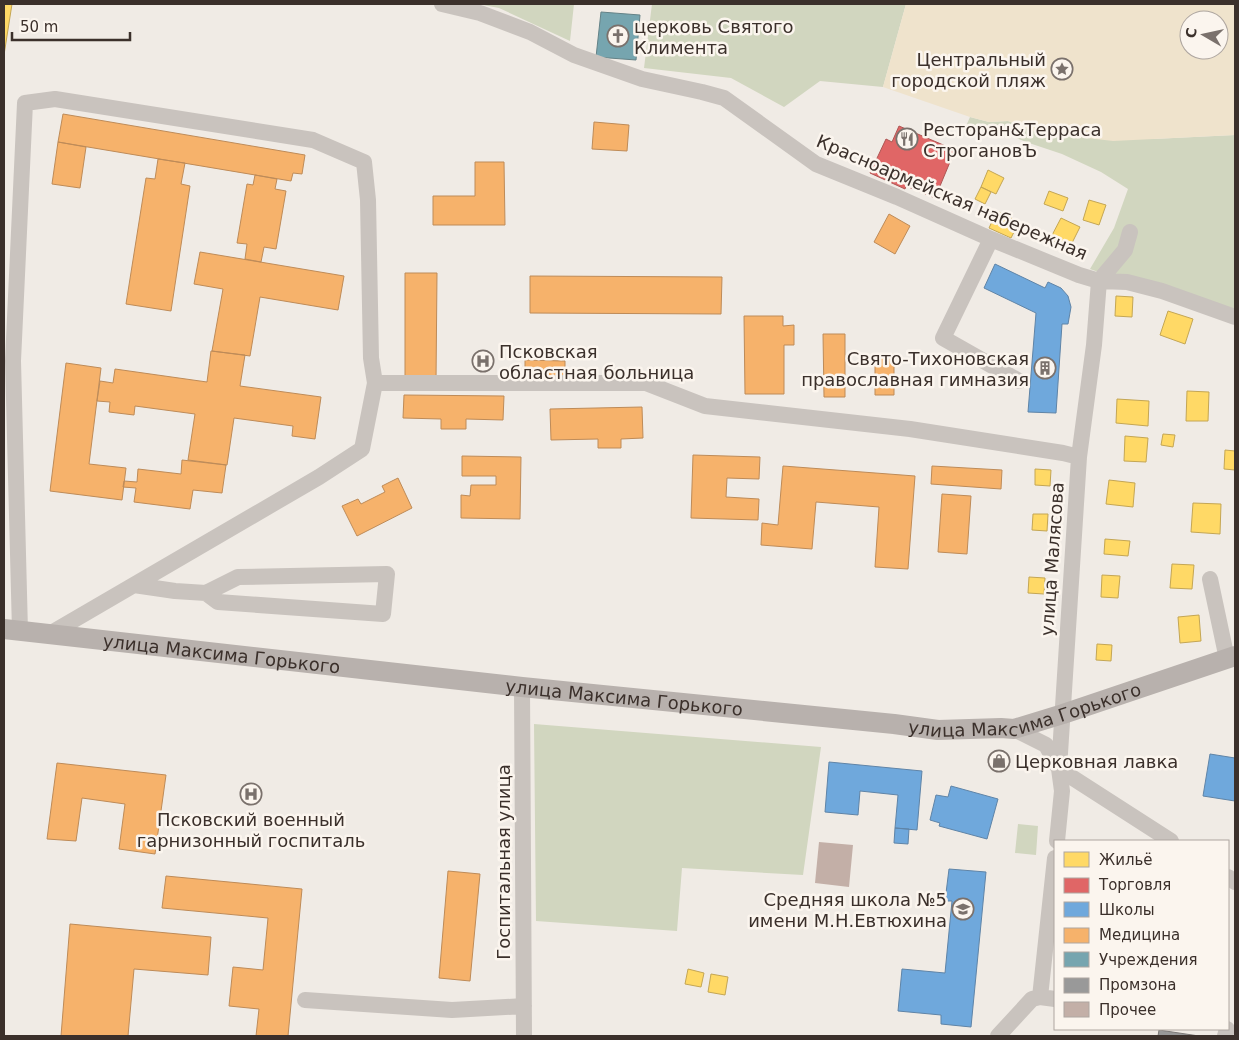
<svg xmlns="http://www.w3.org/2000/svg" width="1239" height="1040" viewBox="0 0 1239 1040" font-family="'DejaVu Sans',sans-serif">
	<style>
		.green { fill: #d1d6bf }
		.sand { fill: #efe3cc; fill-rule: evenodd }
		.homes { fill: #ffd966; stroke: #c4a654 }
		.shops { fill: #e06666; stroke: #ae5654 }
		.schools { fill: #6fa8dc; stroke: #5f84a7 }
		.health { fill: #f6b26b; stroke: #be8b58 }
		.public { fill: #76a5af; stroke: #648287 }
		.industry { fill: #999; stroke: #7d7a78 }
		.building { fill: #c3afa7 }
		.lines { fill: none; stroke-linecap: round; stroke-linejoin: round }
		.minor { stroke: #c9c3be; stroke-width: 16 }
		.major { stroke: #b8b1ad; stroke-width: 20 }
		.labels { text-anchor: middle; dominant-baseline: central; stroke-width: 5; stroke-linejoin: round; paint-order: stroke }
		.poi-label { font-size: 18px; fill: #3b302b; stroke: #fbf5ee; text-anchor: start }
		.street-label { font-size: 18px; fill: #3b302b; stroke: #fbf5ee }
	</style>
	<rect width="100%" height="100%" fill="#f0ebe5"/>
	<path class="green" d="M478 4H574L570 41 499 8Z
		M652 4H906L883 87 820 81 784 107 731 78 644 68Z
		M970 117 989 122 1008 121 1036 132 1153 139 1235 135V321L1090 269 1114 228 1128 189 1101 172 1062 154 1029 143 996 130 964 131Z
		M534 724 821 747 803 875 682 868 677 931 536 921Z
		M1018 824 1038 826 1036 855 1015 853Z"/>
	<path class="sand" d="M906 4H1235V135L1113 141 1036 132 1008 121 989 122 970 117 883 87ZM1189 20H1219V50H1189Z"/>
	<path class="homes" d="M4 4H12L4 55Z
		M988 170 1004 178 996 194 981 187Z
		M981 187 991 192 985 204 975 199Z
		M1049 191 1068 198 1063 211 1044 204Z
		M1089 200 1106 205 1099 225 1083 220Z
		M997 211 1019 222 1011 238 989 228Z
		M1061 218 1080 227 1069 249 1050 239Z
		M1116 296 1133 297 1132 317 1115 316Z
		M1168 311 1193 319 1185 344 1160 335Z
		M1187 391 1209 392 1208 421H1186Z
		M1117 399 1149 401 1148 426 1116 423Z
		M1163 434 1175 435 1173 447 1161 445Z
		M1125 436 1148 438 1146 462 1124 461Z
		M1225 450 1235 451V470L1224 469Z
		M1035 469 1051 470 1050 486 1035 485Z
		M1109 480 1135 483 1133 507 1106 504Z
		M1193 503 1221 504 1220 534 1191 532Z
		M1033 514H1048L1047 531 1032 530Z
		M1105 539 1130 541 1128 556 1104 554Z
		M1172 564 1194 565 1192 589 1170 588Z
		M1102 575 1120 576 1118 598 1101 597Z
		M1029 577 1045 578 1044 594 1028 593Z
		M1199 615 1201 641 1180 643 1178 617Z
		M1097 644 1112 645 1111 661 1096 660Z
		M688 969 704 973 701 987 685 984Z
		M711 974 728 977 725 995 708 992Z"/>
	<path class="shops" d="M899 126 955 150 935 198 906 186 905 189 870 173 886 139 892 142Z"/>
	<path class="schools" d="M995 264 1045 288 1048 282 1061 288 1068 296 1071 307 1068 324H1062L1056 413 1028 412 1036 313 984 288Z
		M1210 754 1235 758V801L1203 796Z
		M829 762 922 771 917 830 895 828 898 795 860 791 858 815 825 812Z
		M951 786 998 799 987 839 939 826 940 823 930 820 936 795 948 797Z
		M895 828 909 829 908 844 894 843Z
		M949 869 986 872 971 1027 941 1024V1015L898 1011 902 969 945 973 952 901H945Z"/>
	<path class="health" d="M63 114 305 155 302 174 293 173 291 181 58 142Z
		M594 122 629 125 627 151 592 149Z
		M58 142 86 147 80 188 52 184Z
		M158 159 185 163 181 184 190 186 171 311 126 304 146 178 155 179Z
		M475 162H504L505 225H433V196H475Z
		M255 175 277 179 275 189 286 191 276 249 264 247 261 262 245 259 247 244 237 243 247 184 253 185Z
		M889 214 910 226 895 254 874 242Z
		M200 252 344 276 338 310 260 297 250 356 212 351 223 289 194 284Z
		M405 273H437L436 381H405Z
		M530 276 722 277 721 314 530 313Z
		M744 316H783V326L794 325V345H784V394H745Z
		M823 334H845V397H824Z
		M211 351 245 355 240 386 321 397 315 439 292 436 293 426 234 418 227 465 188 460 195 414 135 406 134 415 109 412 110 402 97 401 100 381 113 383 115 369 207 382Z
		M875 354H894V395H875Z
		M525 360 565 361V380H525Z
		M66 363 101 368 89 464 126 468 122 500 50 491Z
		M404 395 504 396 503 420 466 419V429H441V419L403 418Z
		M642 407 643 438 621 439V448H598V439L551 440 550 409Z
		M693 455 760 457 759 479 727 478 726 497 759 499 758 520 691 518Z
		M462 456 521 457 520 519 461 518V495L470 496 471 485H496V476H462Z
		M182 460 226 465 222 493 193 490 190 509 134 502 136 488 123 487 124 481 137 482 138 469 181 474Z
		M783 466 915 476 908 569 875 567 879 507 816 502 812 549 761 545 762 523 778 525Z
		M932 466 1002 470 1001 489 931 484Z
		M398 478 412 508 357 536 342 506 358 499 361 504 385 492 382 486Z
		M942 494 971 496 967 554 938 552Z
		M57 763 166 775 155 854 119 849 125 804 82 798 76 841 47 839Z
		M448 871 480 874 470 981 439 978Z
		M166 876 302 889 288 1036H256L259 1009 229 1006 233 967 263 970 268 918 162 908Z
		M70 924 211 937 208 975 134 969 128 1036H61Z"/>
	<path class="public" d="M601 12 640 15 636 60 596 57Z"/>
	<path class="industry" d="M1159 1030 1199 1036H1158Z"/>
	<path class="building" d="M819 842 853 845 849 887 815 883Z"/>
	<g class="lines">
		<path class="minor" d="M442 4 480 13 530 32 574 55 642 79 702 92 724 98 816 164 897 197 991 239 1079 275 1099 281 1127 282 1162 291 1235 317
			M991 239 943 338 1019 381
			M375 383H646L705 406 910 429 1063 453 1079 457
			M1210 579 1227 659
			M134 585 175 591 206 593 238 577 387 574 383 614 218 602 206 593
			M20 631 13 361 25 103 55 99 313 140 364 162 368 200 371 358 375 383 362 449 319 477 48 635
			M522 687 524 1036
			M1014 729 1046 745 1059 769 1171 841
			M1057 841 1062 791 1059 769 1079 457 1094 345 1099 281 1125 250 1130 232
			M1228 877 1235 882
			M1040 997 1055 858
			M305 1000 452 1010 524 1006
			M998 1036 1032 999 1040 997 1055 999
			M1225 1036 1227 1029"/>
		<path class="major" id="s1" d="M4 629 522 687 894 724 938 730 1001 728 1014 729 1063 714 1235 656"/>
	</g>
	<defs>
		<g id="church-ring" transform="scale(1.125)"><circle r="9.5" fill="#fbf5ee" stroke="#7a716c" stroke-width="1.5"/><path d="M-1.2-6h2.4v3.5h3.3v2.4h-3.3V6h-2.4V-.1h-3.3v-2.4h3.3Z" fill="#7a716c"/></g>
		<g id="sight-ring" transform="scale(1.125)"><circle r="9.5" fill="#fbf5ee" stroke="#7a716c" stroke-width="1.5"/><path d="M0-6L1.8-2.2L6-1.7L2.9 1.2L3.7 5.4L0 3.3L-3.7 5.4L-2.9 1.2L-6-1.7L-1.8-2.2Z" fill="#7a716c"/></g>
		<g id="restaurant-ring" transform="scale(1.125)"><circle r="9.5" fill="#fbf5ee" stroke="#7a716c" stroke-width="1.5"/><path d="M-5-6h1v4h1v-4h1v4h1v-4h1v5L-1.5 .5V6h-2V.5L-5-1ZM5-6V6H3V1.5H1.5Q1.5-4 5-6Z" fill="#7a716c"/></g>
		<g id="hospital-ring" transform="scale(1.125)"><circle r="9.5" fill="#fbf5ee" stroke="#7a716c" stroke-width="1.5"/><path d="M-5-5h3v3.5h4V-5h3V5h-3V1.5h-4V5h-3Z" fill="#7a716c"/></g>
		<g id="building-ring" transform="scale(1.125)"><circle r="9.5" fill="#fbf5ee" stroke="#7a716c" stroke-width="1.5"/><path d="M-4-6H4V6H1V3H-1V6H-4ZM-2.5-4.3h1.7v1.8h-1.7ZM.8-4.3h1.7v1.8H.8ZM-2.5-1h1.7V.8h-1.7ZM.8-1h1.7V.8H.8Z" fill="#7a716c"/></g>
		<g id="shop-ring" transform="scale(1.125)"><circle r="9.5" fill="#fbf5ee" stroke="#7a716c" stroke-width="1.5"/><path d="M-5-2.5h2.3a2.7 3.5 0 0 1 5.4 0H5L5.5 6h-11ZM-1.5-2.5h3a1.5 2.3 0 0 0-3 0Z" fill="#7a716c"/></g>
		<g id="school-ring" transform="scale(1.125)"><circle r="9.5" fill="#fbf5ee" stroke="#7a716c" stroke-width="1.5"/><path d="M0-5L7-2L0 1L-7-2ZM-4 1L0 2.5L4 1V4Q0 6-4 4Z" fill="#7a716c"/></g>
	</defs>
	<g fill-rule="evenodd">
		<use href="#church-ring" x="618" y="36"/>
		<use href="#sight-ring" x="1062" y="69"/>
		<use href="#restaurant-ring" x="907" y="139"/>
		<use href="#hospital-ring" x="483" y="361"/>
		<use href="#building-ring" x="1045" y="368"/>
		<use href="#shop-ring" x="999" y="761"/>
		<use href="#hospital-ring" x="251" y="794"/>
		<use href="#school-ring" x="963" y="909"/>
	</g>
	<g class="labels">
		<g class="poi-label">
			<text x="634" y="26">церковь Святого<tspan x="634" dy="21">Климента</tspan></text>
			<text x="1046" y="59" text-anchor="end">Центральный<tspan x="1046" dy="21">городской пляж</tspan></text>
			<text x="923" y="129">Ресторан&amp;Терраса<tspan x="923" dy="21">СтрогановЪ</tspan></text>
			<text x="499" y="351">Псковская<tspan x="499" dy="21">областная больница</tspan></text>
			<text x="1029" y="358" text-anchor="end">Свято-Тихоновская<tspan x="1029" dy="21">православная гимназия</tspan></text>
			<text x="1015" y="761">Церковная лавка</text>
			<text x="251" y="819" text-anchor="middle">Псковский военный<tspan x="251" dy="21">гарнизонный госпиталь</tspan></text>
			<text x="947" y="899" text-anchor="end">Средняя школа №5<tspan x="947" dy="21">имени М.Н.Евтюхина</tspan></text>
		</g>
		<g class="street-label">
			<text transform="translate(952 197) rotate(23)">Красноармейская набережная</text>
			<text transform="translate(1052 559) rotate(-86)">улица Малясова</text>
			<text stroke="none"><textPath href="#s1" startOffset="219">улица Максима Горького</textPath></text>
			<text stroke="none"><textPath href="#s1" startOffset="624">улица Максима Горького</textPath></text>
			<text stroke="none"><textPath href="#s1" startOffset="1029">улица Максима Горького</textPath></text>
			<text transform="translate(503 862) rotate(-90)">Госпитальная улица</text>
		</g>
	</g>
	<rect width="1239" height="1040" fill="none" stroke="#3b302b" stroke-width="10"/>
	<rect x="1054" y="840" width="175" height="190" fill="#fbf5ee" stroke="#aea6a0"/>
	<rect x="1064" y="852" width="25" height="15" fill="#ffd966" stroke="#aea6a0"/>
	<text x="1099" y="865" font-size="15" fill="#3b302b">Жильё</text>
	<rect x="1064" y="878" width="25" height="15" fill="#e06666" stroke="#aea6a0"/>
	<text x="1099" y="890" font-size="15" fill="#3b302b">Торговля</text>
	<rect x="1064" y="902" width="25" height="15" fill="#6fa8dc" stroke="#aea6a0"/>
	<text x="1099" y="915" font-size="15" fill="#3b302b">Школы</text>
	<rect x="1064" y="928" width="25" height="15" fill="#f6b26b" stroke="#aea6a0"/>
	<text x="1099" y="940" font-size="15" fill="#3b302b">Медицина</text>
	<rect x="1064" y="952" width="25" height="15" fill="#76a5af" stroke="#aea6a0"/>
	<text x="1099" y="965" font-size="15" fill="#3b302b">Учреждения</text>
	<rect x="1064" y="978" width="25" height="15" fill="#999999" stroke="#aea6a0"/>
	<text x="1099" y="990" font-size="15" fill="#3b302b">Промзона</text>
	<rect x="1064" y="1002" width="25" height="15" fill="#c3afa7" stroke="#aea6a0"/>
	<text x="1099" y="1015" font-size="15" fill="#3b302b">Прочее</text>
	<g transform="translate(1204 35) rotate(279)"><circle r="24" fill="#fbf5ee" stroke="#aea6a0"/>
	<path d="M0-4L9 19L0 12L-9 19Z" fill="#7a716c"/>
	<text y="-8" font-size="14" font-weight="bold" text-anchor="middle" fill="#3b302b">С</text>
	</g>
	<path d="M12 32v8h118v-8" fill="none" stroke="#3b302b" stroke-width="2.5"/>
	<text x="20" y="32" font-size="15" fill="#3b302b" stroke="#fbf5ee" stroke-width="4" paint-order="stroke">50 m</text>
</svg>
